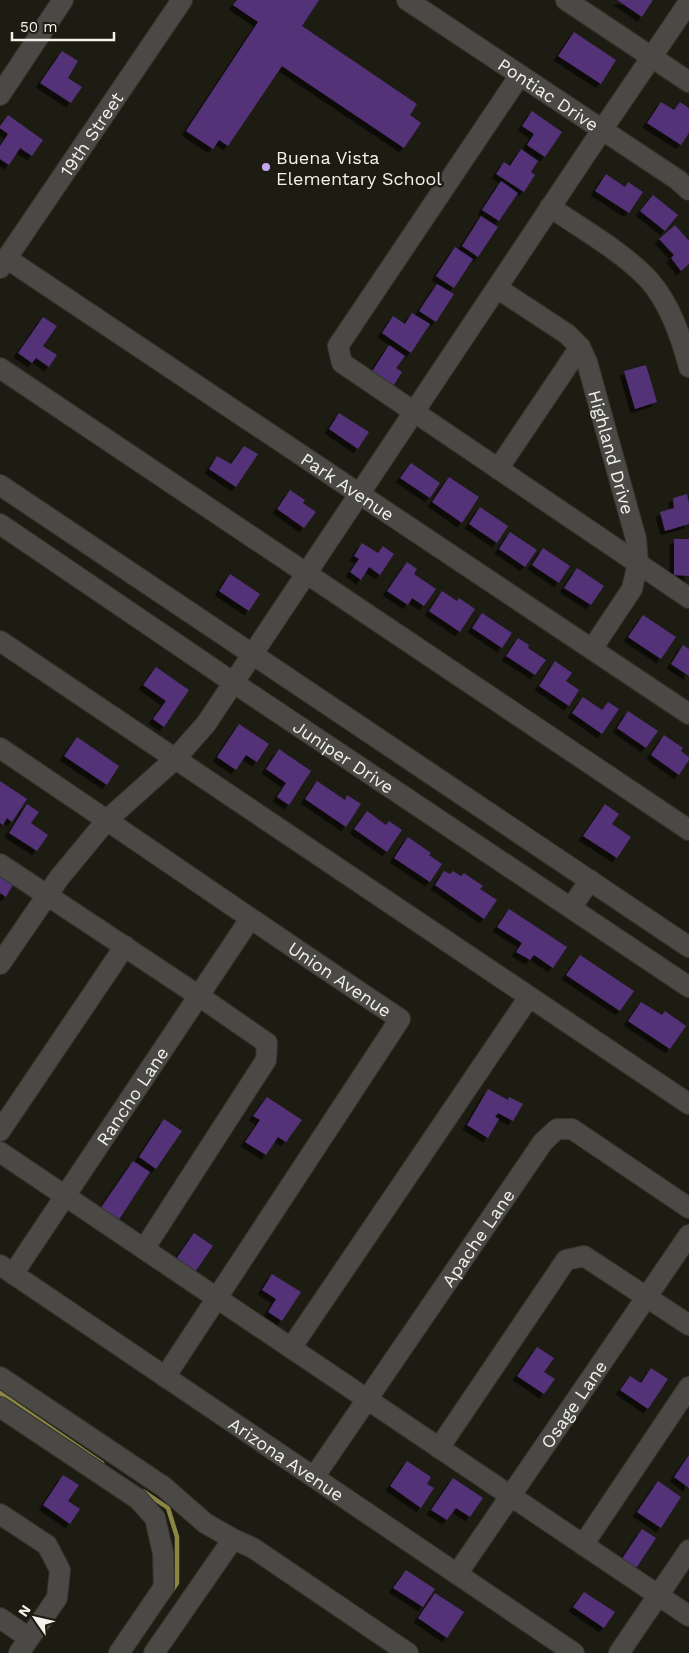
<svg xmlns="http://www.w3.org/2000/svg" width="689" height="1653" viewBox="0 0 689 1653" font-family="'Work Sans',sans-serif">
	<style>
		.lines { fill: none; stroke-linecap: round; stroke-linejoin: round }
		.stream { stroke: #8b8546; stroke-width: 4.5 }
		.building { fill: #533077; filter: url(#shadow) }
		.minor-casing { stroke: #37362d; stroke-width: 22 }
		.minor { stroke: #4a4945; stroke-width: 20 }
		.poi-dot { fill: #c6a6f0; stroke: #1d1c13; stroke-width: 2 }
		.labels { text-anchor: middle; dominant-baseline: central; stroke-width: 5; stroke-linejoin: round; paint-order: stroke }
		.street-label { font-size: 18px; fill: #f2f2eb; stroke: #1d1c13 }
		.poi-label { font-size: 18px; fill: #f2f2eb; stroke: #1d1c13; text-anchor: start }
	</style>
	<defs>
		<filter id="shadow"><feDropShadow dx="-4.5" dy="4.5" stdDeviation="0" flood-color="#0009"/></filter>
	</defs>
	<rect width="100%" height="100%" fill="#1d1c13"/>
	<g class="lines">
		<path class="stream" d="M0 1393 102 1463
			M143 1491 168 1508 177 1537V1583L171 1592"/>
	</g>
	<path class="building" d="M237 0H319L302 26 417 104 410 115 421 123 404 148 282 66 228 146 219 140 213 149 186 131 258 22 233 5Z
		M617 0H653L642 17Z
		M574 32 616 60 601 84 558 56Z
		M62 51 78 61 68 78 82 87 71 103 40 83Z
		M661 102 674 110 680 102 689 108V133L681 145 647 123Z
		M532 111 562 132 545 157 527 145 534 134 522 126Z
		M8 115 43 140 32 156 20 148 9 165 0 159V146L8 134 0 128V126Z
		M521 149 538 161 531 172 535 175 524 192 496 174 504 162 510 166Z
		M606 174 625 187 628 182 643 192 629 213 595 191Z
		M501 181 518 193 499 221 482 210Z
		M653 195 678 215 665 231 640 211Z
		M481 216 498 227 478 257 462 246Z
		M675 225 689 241V264L681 271 671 258 674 255 659 239Z
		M455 247 473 259 454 288 436 276Z
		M437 284 454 294 436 322 419 311Z
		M412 313 430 324 411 353 382 333 393 316 405 324Z
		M43 317 57 326 43 346 57 355 49 367 36 358 32 363 18 353Z
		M389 345 405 356 396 368 402 372 392 388 371 373Z
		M646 365 657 402 635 409 624 371Z
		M339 413 369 432 358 449 329 429Z
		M244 446 258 454 236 487 209 469 217 456 231 464Z
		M411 463 440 483 430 498 400 478Z
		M449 477 479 497 462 523 432 502Z
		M290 490 305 500 303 503 316 512 304 528 277 509Z
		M687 494 689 503V524L665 531 660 512 674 508 673 498Z
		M480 507 508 526 497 543 469 524Z
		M510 532 537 550 525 567 499 549Z
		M674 539H689V576L674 575Z
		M362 543 378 553 383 546 394 554 380 575 369 567 361 580 350 572 359 559 354 556Z
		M543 548 570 566 559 583 532 565Z
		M407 562 417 569 414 574 436 589 424 606 412 598 408 605 387 591Z
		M577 568 604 586 591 605 564 588Z
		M230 574 260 594 249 611 219 591Z
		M442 591 457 601 459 598 475 609 460 632 429 611Z
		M482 613 512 633 502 648 472 628Z
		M643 615 676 637 661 659 628 637Z
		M518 638 529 645 528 648 546 660 535 675 506 656Z
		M683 645 689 649V676L671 664Z
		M555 661 572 673 566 681 579 690 569 706 539 686Z
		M156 667 189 690 164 727 153 719 166 701 143 685Z
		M583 697 602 710 608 702 619 709 602 734 572 713Z
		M628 711 658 731 646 748 617 728Z
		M239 724 269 744 257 762 246 755 236 770 217 757Z
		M664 735 683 748 681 751 689 757V760L679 775 651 755Z
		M77 737 119 766 107 785 64 756Z
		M279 749 311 771 289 805 277 797 286 783 266 769Z
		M0 781 27 799 12 822 7 818 3 825 0 823Z
		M317 781 345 800 347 795 361 804 346 827 305 799Z
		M27 804 39 812 31 823 48 835 37 851 9 833Z
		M605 804 619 814 612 824 631 837 617 858 583 836Z
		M367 811 386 825 389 821 402 830 387 852 354 829Z
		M408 837 431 853 429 855 442 864 430 882 394 858Z
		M444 871 450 874 453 871 461 876 464 873 483 886 480 889 497 900 484 919 435 885Z
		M0 874 14 883 6 897 0 893Z
		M509 909 567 947 553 968 534 955 530 960 516 952 522 943 497 927Z
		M580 955 634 991 620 1011 566 975Z
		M641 1002 662 1015 665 1011 686 1026 670 1049 628 1021Z
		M488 1089 508 1100 509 1097 523 1104 513 1121 498 1113 495 1117 499 1119 488 1138 467 1125Z
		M267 1097 302 1120 286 1142 278 1137 266 1155 245 1142 260 1120 253 1116Z
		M164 1119 182 1131 156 1169 139 1157Z
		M133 1161 150 1172 118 1221 100 1209Z
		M194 1233 213 1246 193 1275 174 1262Z
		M272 1274 301 1292 282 1321 268 1312 276 1299 262 1290Z
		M537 1347 554 1358 544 1372 555 1379 544 1394 517 1376Z
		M651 1368 668 1379 648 1409 620 1390 630 1376 641 1383Z
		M689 1455V1488L674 1477Z
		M407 1461 431 1477 427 1484 434 1488 421 1508 390 1486Z
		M63 1475 79 1485 68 1501 80 1509 70 1524 43 1505Z
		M453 1478 483 1498 470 1517 456 1508 447 1520 431 1510Z
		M658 1481 681 1497 661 1528 637 1512Z
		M642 1529 656 1538 635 1570 621 1560Z
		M406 1570 435 1589 423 1607 393 1588Z
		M584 1592 615 1612 604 1628 573 1607Z
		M435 1593 464 1612 447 1638 418 1618Z"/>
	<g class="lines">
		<g class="minor-casing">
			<g id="minor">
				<path id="s1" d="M407 0 678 180 689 190"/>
				<path d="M566 0 689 82"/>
				<path d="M520 75 338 346 342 363 689 598"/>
				<path d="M0 95 63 0"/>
				<path d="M550 207C582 229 623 252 649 280 670 304 681 336 689 367"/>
				<path id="s2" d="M6 258 689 714"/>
				<path id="s3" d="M0 268 182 0"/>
				<path id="s4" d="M497 288 567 334 580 347 587 362 636 539 638 563 632 589 592 649"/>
				<path d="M0 368 689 830"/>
				<path d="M498 469 580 347"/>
				<path d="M0 485 689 947"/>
				<path id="s5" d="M0 524 234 683 689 987"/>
				<path d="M0 641 689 1104"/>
				<path id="s6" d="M0 748C134 838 266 930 400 1019L165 1377"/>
				<path d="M0 864 199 996 267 1043 266 1060 144 1249"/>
				<path d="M571 908 590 880"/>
				<path d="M0 964 59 878 107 820 175 759 206 724 602 130 689 2"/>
				<path d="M0 1131 125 946"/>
				<path d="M0 1152 689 1616"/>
				<path id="s7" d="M0 1265 574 1653"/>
				<path id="s8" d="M13 1274 250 919"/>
				<path d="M291 1348 529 997"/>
				<path d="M0 1377 164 1487 205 1523 233 1539 253 1548 408 1653"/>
				<path d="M0 1407 138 1499 155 1518 163 1553 164 1587 119 1653"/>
				<path d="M439 1448 566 1260 584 1256 689 1325"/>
				<path id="s9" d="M314 1477 543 1142 557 1129H572L689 1208"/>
				<path d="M0 1514 47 1545 60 1570 57 1598 19 1653"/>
				<path d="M583 1545 689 1387"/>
				<path id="s10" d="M457 1574 689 1235"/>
				<path d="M0 1618 29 1638"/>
				<path d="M154 1653 233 1539"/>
				<path d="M619 1653 689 1550"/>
			</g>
		</g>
		<use href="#minor" class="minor"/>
	</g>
	<circle class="poi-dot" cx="266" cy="167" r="5"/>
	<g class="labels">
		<g class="street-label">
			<text stroke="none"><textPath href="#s1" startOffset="170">Pontiac Drive</textPath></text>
			<text stroke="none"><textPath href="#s3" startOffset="162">19th Street</textPath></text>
			<text stroke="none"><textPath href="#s4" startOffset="212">Highland Drive</textPath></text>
			<text stroke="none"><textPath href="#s2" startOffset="411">Park Avenue</textPath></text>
			<text stroke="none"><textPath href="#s5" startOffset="415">Juniper Drive</textPath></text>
			<text stroke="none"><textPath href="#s6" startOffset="411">Union Avenue</textPath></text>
			<text stroke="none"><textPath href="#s8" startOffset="214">Rancho Lane</textPath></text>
			<text stroke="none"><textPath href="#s9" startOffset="290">Apache Lane</textPath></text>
			<text stroke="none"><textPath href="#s10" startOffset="206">Osage Lane</textPath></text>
			<text stroke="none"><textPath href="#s7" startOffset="346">Arizona Avenue</textPath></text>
		</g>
		<g class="poi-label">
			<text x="276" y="157">Buena Vista<tspan x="276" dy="21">Elementary School</tspan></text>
		</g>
	</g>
	<g transform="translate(35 1618) rotate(304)" stroke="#1d1c13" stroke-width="4" paint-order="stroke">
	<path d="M0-4L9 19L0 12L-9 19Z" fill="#f2f2eb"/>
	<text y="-8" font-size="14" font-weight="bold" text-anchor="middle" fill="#f2f2eb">N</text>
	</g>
	<path d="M12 32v8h102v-8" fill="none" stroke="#f2f2eb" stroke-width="2.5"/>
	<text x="20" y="32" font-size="15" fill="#f2f2eb" stroke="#1d1c13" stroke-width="4" paint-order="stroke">50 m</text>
</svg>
